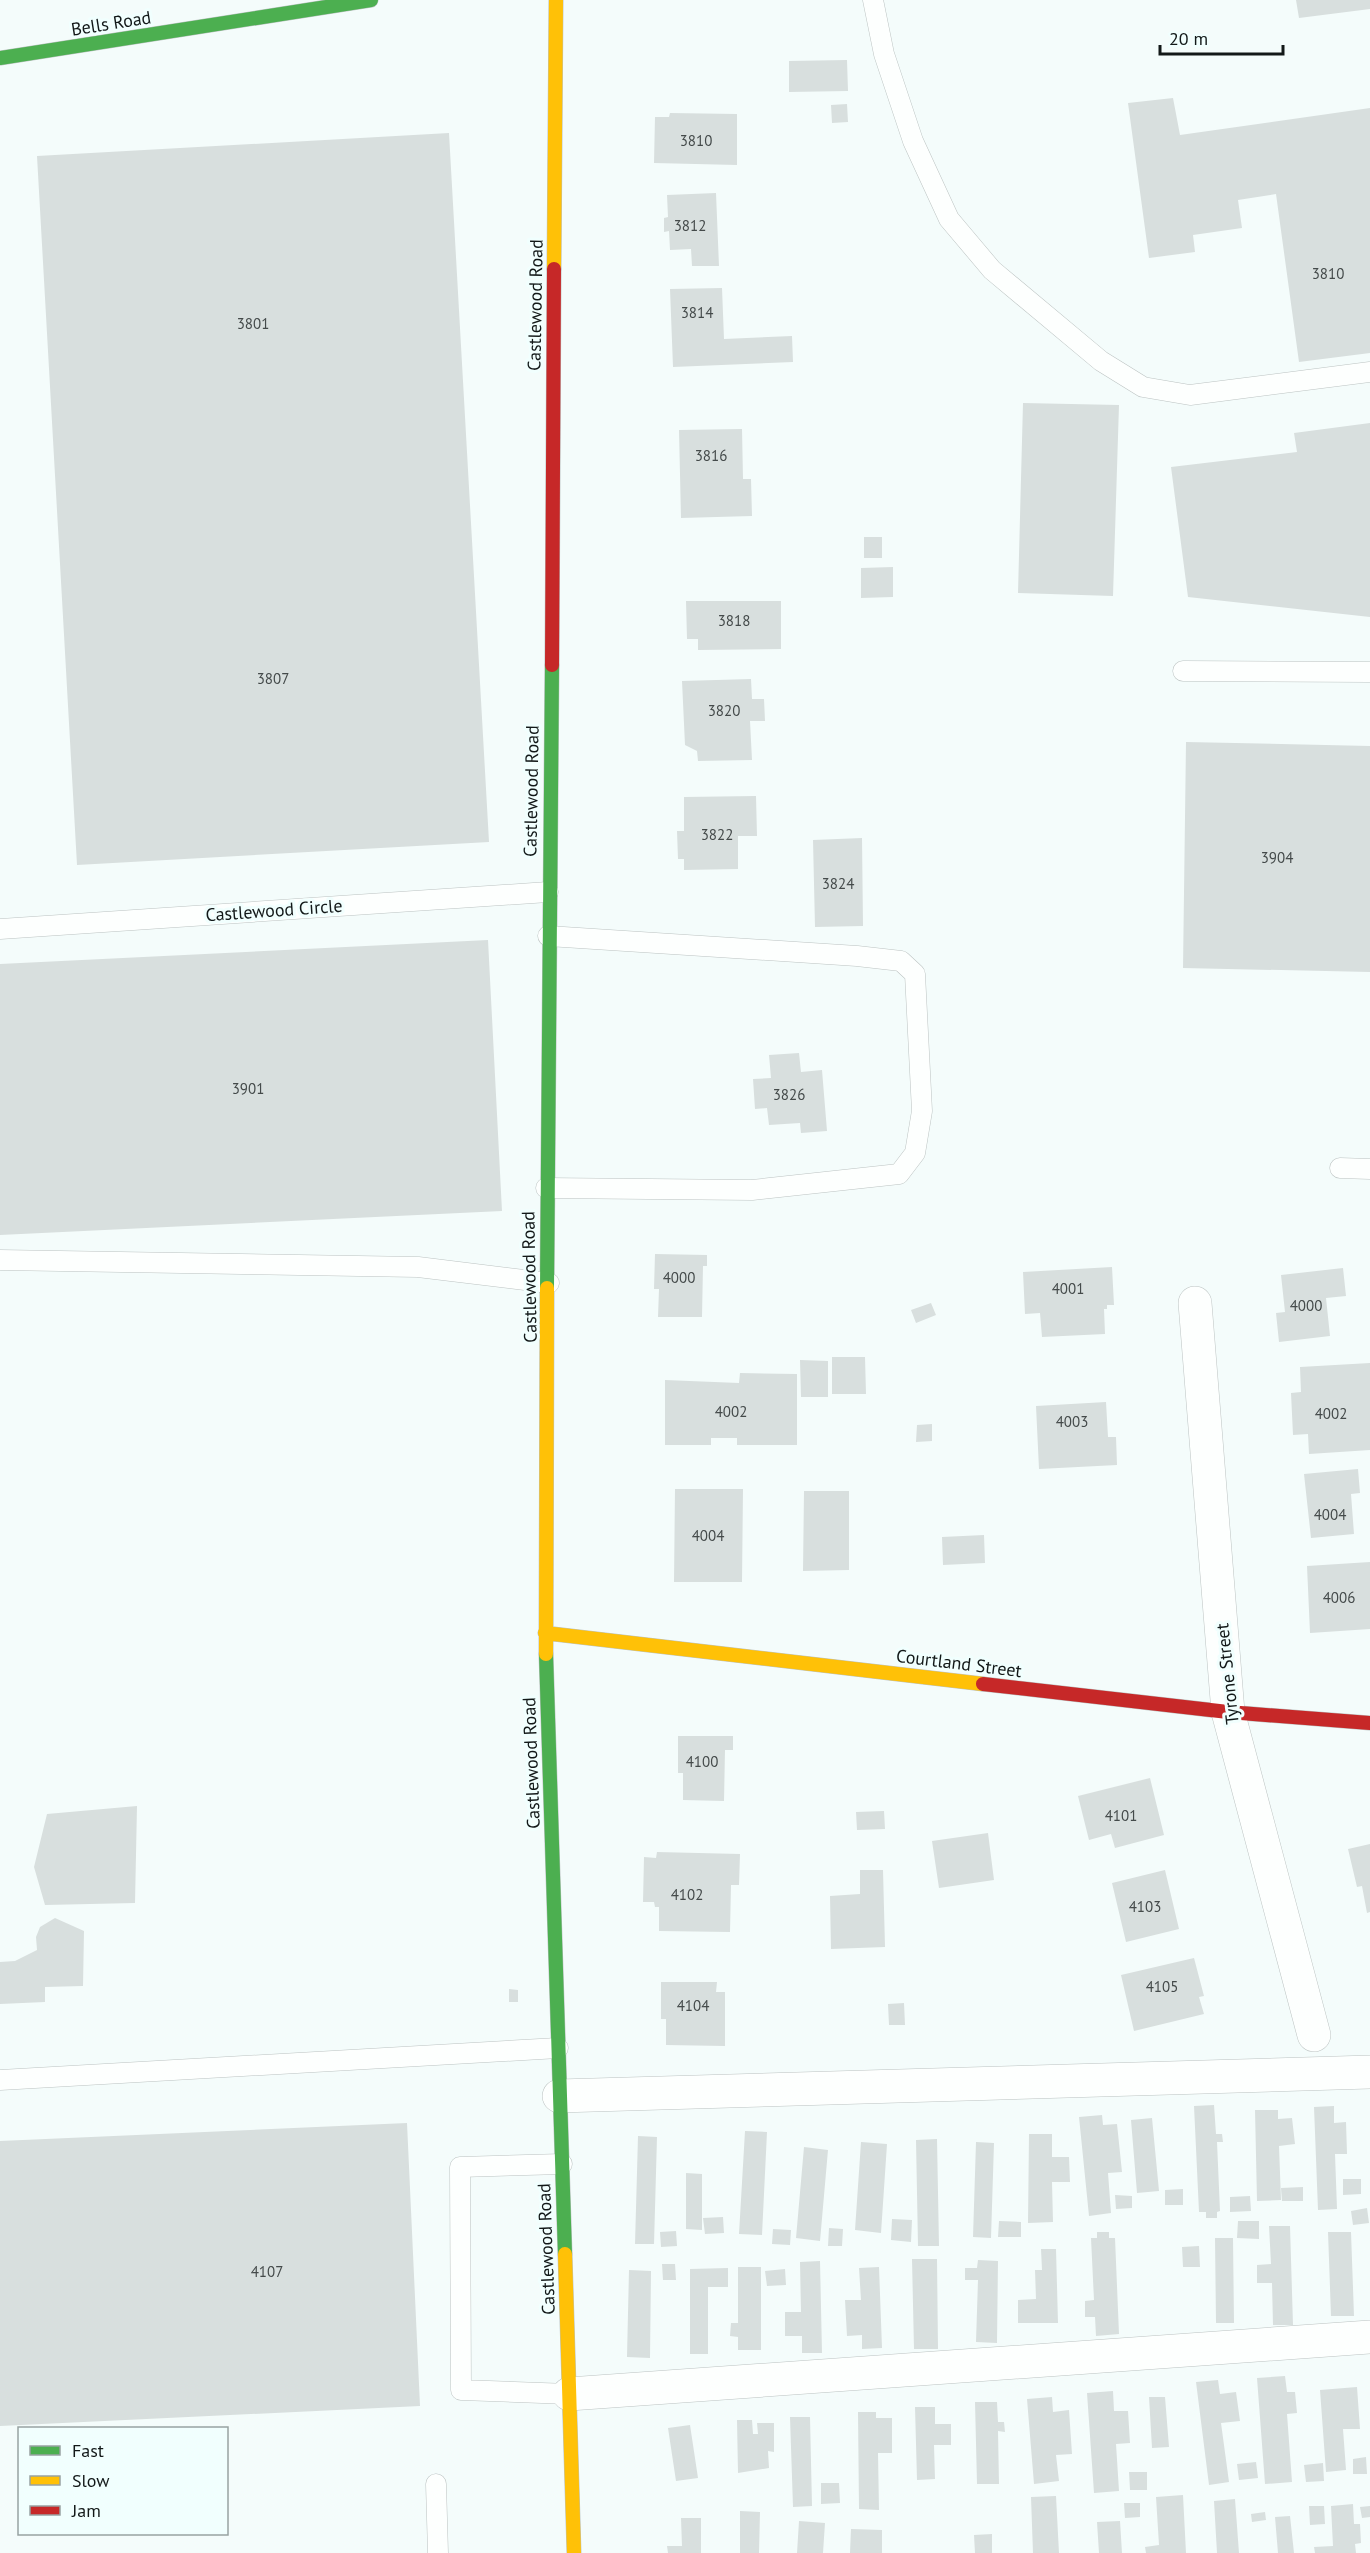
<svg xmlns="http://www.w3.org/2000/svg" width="1370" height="2553" viewBox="0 0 1370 2553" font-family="'PT Sans',sans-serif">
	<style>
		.building { fill: #d8dfde }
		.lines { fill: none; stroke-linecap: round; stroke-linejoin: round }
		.lane-casing { stroke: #bcc3c2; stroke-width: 21 }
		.street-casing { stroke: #bcc3c2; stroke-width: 34 }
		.fast-casing { stroke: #bcc3c2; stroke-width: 15 }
		.slow-casing { stroke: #bcc3c2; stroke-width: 15 }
		.jam-casing { stroke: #bcc3c2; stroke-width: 15 }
		.lane { stroke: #fdfffe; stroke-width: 20 }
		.street { stroke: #fdfffe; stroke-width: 33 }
		.fast { stroke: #4caf50; stroke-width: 14 }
		.slow { stroke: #ffc107; stroke-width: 14 }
		.jam { stroke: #c62828; stroke-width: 14 }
		.labels { text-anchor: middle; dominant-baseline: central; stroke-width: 6; stroke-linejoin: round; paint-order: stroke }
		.number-label { font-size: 15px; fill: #444a4a }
		.street-label { font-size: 18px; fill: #121818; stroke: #f1fffe }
	</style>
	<rect width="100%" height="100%" fill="#f4fcfb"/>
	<path class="building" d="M1296 0H1370V9L1299 18Z
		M847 60 848 91 789 92V61Z
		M1173 98 1180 135 1370 108V353L1299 362 1276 194 1238 200 1242 228 1193 235 1195 252 1149 258 1128 103Z
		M847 104 848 122 832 123 831 105Z
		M670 113 737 114V165L654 163 655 117H669Z
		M449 133 489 842 77 865 37 156Z
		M716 193 719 266H692L691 249 670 250 669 231 664 232V218L668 217 667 195Z
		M722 288 724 339 792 336 793 362 673 367 670 289Z
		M1023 403 1119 405 1113 596 1018 593Z
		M1370 423V617L1188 597 1171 467 1297 452 1294 433Z
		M742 429 743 479H751L752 516 681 518 679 430Z
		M864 537H882V558H864Z
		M893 567V597L861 598V568Z
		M686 601H781V649L698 650V639H687Z
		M751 679 752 699H764L765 721H750L752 760 698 761 697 751 685 745 682 681Z
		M1186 742 1370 746V972L1183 968Z
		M756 796 757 836H738V869L684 870V859H678L677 831H684V797Z
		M862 838 863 926 815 927 813 840Z
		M488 940 502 1211 0 1235V964Z
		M799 1053 801 1072 822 1070 827 1131 801 1133 800 1123 769 1125 767 1108 755 1109 753 1079 771 1078 769 1055Z
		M655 1254 707 1255V1266H703L702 1317H658L659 1289H654Z
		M1112 1267 1114 1305H1107V1309H1104L1105 1334 1042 1337 1040 1313 1025 1314 1023 1272Z
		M1343 1268 1346 1296 1326 1298 1330 1336 1279 1342 1276 1313 1285 1312 1281 1275Z
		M931 1303 936 1315 916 1323 911 1310Z
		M832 1357H865L866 1394H832Z
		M800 1360 828 1361V1397H801Z
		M1370 1363V1450L1309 1454 1308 1434 1293 1435 1291 1393 1301 1392 1300 1367Z
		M740 1373 797 1374V1445H737V1438H711V1445H665V1380L739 1383Z
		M1106 1402 1108 1437H1116L1117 1465 1039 1469 1036 1406Z
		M932 1424V1441L916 1442 917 1425Z
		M1358 1469 1360 1493 1351 1494 1354 1534 1311 1538 1304 1474Z
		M675 1489H743L742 1582H674Z
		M804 1491H849V1570L803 1571Z
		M984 1535 985 1563 943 1565 942 1537Z
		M1370 1562V1629L1310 1633 1307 1566Z
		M678 1736H733V1750H725L724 1801 683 1800V1773H678Z
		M1150 1778 1164 1835 1115 1848 1111 1834 1089 1840 1078 1796Z
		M137 1806 135 1903 45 1905 34 1867 47 1814Z
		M884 1811 885 1829 857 1830 856 1812Z
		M988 1833 994 1880 939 1888 932 1841Z
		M1370 1844V1912L1367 1913 1362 1886 1357 1887 1348 1849Z
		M657 1852 740 1854 739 1885H731L730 1932 659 1931V1907H655L654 1902H643L644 1857 656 1858Z
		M860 1870H883L885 1947 831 1949 830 1896 860 1894Z
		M1165 1870 1179 1929 1126 1942 1112 1883Z
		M55 1918 84 1931 83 1986 45 1987V2002L0 2004V1962L15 1961 37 1950 36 1937 40 1927Z
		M1194 1958 1204 1996 1199 1997 1204 2014 1134 2031 1121 1975Z
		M661 1982H717L716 1992H725V2046L666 2045V2019H661Z
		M509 1989 518 1990V2002H509Z
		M904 2003 905 2025H889L888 2004Z
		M1214 2105 1216 2134H1222L1223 2142H1217L1220 2211 1217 2212V2218H1206V2212H1199L1194 2106Z
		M1334 2106V2123L1346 2122 1347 2154H1335L1337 2209 1318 2210 1314 2107Z
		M1255 2110H1278V2119L1292 2118 1295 2144 1279 2146 1281 2200 1257 2201Z
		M1102 2115 1103 2125 1117 2124 1122 2172 1108 2173 1111 2213 1089 2216 1079 2117Z
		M1152 2118 1159 2191 1137 2193 1131 2120Z
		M407 2123 420 2406 0 2426V2141Z
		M745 2131 767 2132 762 2235 739 2234Z
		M1029 2134H1052V2157H1069L1070 2182H1052L1053 2222 1028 2223Z
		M638 2136 657 2137 654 2244H635Z
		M937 2139 939 2246H918L916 2140Z
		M861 2142 887 2144 881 2233 855 2230Z
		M976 2142 994 2143 991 2238 973 2237Z
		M804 2147 828 2150 820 2241 796 2238Z
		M686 2173 702 2174V2230L686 2229Z
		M1343 2179H1361V2194L1343 2195Z
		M1303 2187V2201H1282L1281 2188Z
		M1183 2189V2205H1165V2190Z
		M1115 2195 1132 2196V2208L1116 2209Z
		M1250 2196 1251 2211 1230 2212V2197Z
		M1367 2208 1369 2223 1353 2225 1351 2211Z
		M723 2217 724 2233 705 2234 703 2218Z
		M892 2219 912 2220 911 2242 891 2240Z
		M999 2221 1021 2222V2237H998Z
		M1238 2221H1259V2239L1237 2238Z
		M1269 2226H1290L1293 2325H1273L1272 2283H1257V2265L1271 2264Z
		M829 2228 843 2229 842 2246H828Z
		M773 2229 791 2230 790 2245 772 2244Z
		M676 2231 677 2246 661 2247 660 2232Z
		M1097 2232H1109V2238H1115L1119 2334 1096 2336 1095 2317H1085V2301L1094 2300 1091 2238H1097Z
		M1328 2232H1351L1354 2316H1331Z
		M1215 2238H1233L1234 2323H1216Z
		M1199 2246 1200 2267H1183L1182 2247Z
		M1041 2249H1056L1058 2323H1018V2300L1036 2299 1035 2270H1042Z
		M912 2259H937L938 2349H914Z
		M978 2260 998 2261 997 2343 976 2342 978 2280H965V2268H977Z
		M820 2261 822 2353H802V2336H785V2312H801L800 2262Z
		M662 2264H675L676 2280H663Z
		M738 2267H761V2350H738V2337L730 2336 731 2323H738Z
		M879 2267 882 2348 862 2349V2335L847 2336 845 2300H861L859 2268Z
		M728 2268V2287H708V2354H690V2269Z
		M785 2269 786 2285 767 2286 765 2271Z
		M629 2270 651 2271 650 2358 627 2357Z
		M1285 2376 1287 2392H1295L1297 2413 1287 2414 1292 2482 1265 2484 1257 2378Z
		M1218 2380 1220 2394 1236 2392 1240 2421 1221 2423 1229 2482 1209 2485 1196 2382Z
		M1357 2387 1360 2429H1343L1346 2470 1326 2472 1320 2390Z
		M1113 2391 1114 2411H1128L1130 2443 1116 2444 1119 2491 1094 2493 1087 2393Z
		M1052 2397 1053 2412 1069 2410 1072 2454 1056 2455 1059 2481 1034 2484 1027 2399Z
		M1149 2397H1165L1169 2447 1152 2448Z
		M975 2402H997L998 2422H1004L1005 2432 998 2431 999 2484H977Z
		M915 2407H935V2424H951V2445H934L935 2479 917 2480Z
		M858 2412H876V2418H892V2453H878L879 2510 859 2509Z
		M790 2417H810L812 2506 793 2507Z
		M737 2420H752L753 2434H758L757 2423H774V2452L768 2451 769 2468 738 2473Z
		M690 2425 698 2478 676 2481 668 2428Z
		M1366 2457 1367 2474H1353V2459Z
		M1256 2462 1258 2478 1239 2480 1237 2464Z
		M1323 2463 1324 2481 1306 2482 1304 2465Z
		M1129 2472H1147V2490H1130Z
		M821 2483H839L840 2503 821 2504Z
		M1183 2495 1186 2553H1146L1145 2547 1159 2545 1156 2497Z
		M1056 2496 1059 2553H1033L1031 2497Z
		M1235 2499 1239 2553H1217L1214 2501Z
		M1124 2503H1140V2517L1125 2518Z
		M1353 2504 1354 2524H1360L1361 2543 1355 2544 1356 2553H1315L1314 2547 1333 2546 1331 2506Z
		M1309 2506H1324L1325 2524 1310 2525Z
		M1370 2506V2517L1362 2518 1360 2507Z
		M740 2511 760 2512 759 2553H740Z
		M1265 2512 1266 2520 1252 2522 1251 2514Z
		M1290 2516 1294 2553H1278L1275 2517Z
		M681 2518H701V2553H668L667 2546H682Z
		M799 2521 825 2523 823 2553H797Z
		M1120 2521 1122 2553H1099L1097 2522Z
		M851 2529 882 2530V2553H850Z
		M992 2534V2553H975L974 2535Z"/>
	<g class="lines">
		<g class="lane-casing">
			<path id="lane" d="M873 0 884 54 913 141 949 219 992 270 1101 361 1143 387 1190 395 1370 372
				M1183 671 1370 672
				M0 929 548 892
				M1340 1168 1370 1169
				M546 1188 752 1190 899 1174 915 1153 922 1111 915 974 901 961 857 956 548 936
				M0 1260 418 1267 549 1283
				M0 2080 558 2048
				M562 2164 460 2167 461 2390 569 2394
				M436 2484 438 2553"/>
		</g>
		<g class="street-casing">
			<path id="street" d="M1195 1303 1228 1712 1314 2035
				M559 2096 1370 2072
				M569 2394 1370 2337"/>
		</g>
		<g class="fast-casing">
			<path id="fast" d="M0 58 371 0
				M547 1288 552 665
				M546 1654 565 2254"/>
		</g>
		<g class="slow-casing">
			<path id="slow" d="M554 269 556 0
				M545 1633 983 1684
				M546 1654 547 1288
				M565 2254 574 2553"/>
		</g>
		<g class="jam-casing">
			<path id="jam" d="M552 665 554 269
				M983 1684 1228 1712 1370 1723"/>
		</g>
		<use href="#lane" class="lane"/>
		<use href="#street" class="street"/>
		<use href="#fast" class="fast"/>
		<use href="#slow" class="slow"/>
		<use href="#jam" class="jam"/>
	</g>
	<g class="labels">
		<g class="number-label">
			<text x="696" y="140">3810</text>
			<text x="690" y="225">3812</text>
			<text x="1328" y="273">3810</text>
			<text x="697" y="312">3814</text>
			<text x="253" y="323">3801</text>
			<text x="711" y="455">3816</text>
			<text x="734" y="620">3818</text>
			<text x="273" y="678">3807</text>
			<text x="724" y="710">3820</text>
			<text x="717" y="834">3822</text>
			<text x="1277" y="857">3904</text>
			<text x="838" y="883">3824</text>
			<text x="248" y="1088">3901</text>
			<text x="789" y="1094">3826</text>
			<text x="679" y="1277">4000</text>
			<text x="1068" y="1288">4001</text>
			<text x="1306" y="1305">4000</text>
			<text x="731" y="1411">4002</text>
			<text x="1331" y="1413">4002</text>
			<text x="1072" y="1421">4003</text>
			<text x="1330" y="1514">4004</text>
			<text x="708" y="1535">4004</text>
			<text x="1339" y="1597">4006</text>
			<text x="702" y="1761">4100</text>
			<text x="1121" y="1815">4101</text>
			<text x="687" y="1894">4102</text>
			<text x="1145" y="1906">4103</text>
			<text x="1162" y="1986">4105</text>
			<text x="693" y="2005">4104</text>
			<text x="267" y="2271">4107</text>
		</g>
		<g class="street-label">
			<text transform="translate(111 23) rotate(-9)">Bells Road</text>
			<text transform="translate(535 305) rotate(-89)">Castlewood Road</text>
			<text transform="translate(531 791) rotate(-89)">Castlewood Road</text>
			<text transform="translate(274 910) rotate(-4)">Castlewood Circle</text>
			<text transform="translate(529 1277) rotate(-91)">Castlewood Road</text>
			<text transform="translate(959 1663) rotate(7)">Courtland Street</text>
			<text transform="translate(1227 1674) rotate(-96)">Tyrone Street</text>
			<text transform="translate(531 1763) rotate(-92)">Castlewood Road</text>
			<text transform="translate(546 2249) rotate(-92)">Castlewood Road</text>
		</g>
	</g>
	<rect x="18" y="2427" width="210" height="108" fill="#f1fffe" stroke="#98a3a2" stroke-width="1.5"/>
	<rect x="30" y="2446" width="30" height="9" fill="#4caf50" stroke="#98a3a2" stroke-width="1.5"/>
	<text x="72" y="2457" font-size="18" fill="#121818">Fast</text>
	<rect x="30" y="2476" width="30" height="9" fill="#ffc107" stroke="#98a3a2" stroke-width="1.5"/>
	<text x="72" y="2487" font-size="18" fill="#121818">Slow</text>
	<rect x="30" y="2506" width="30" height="9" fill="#c62828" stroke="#98a3a2" stroke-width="1.5"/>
	<text x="72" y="2517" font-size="18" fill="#121818">Jam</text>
	<path d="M1160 45v9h123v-9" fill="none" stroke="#121818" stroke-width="3"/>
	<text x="1169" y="45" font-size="18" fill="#121818" stroke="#f1fffe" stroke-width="4.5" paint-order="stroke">20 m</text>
</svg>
